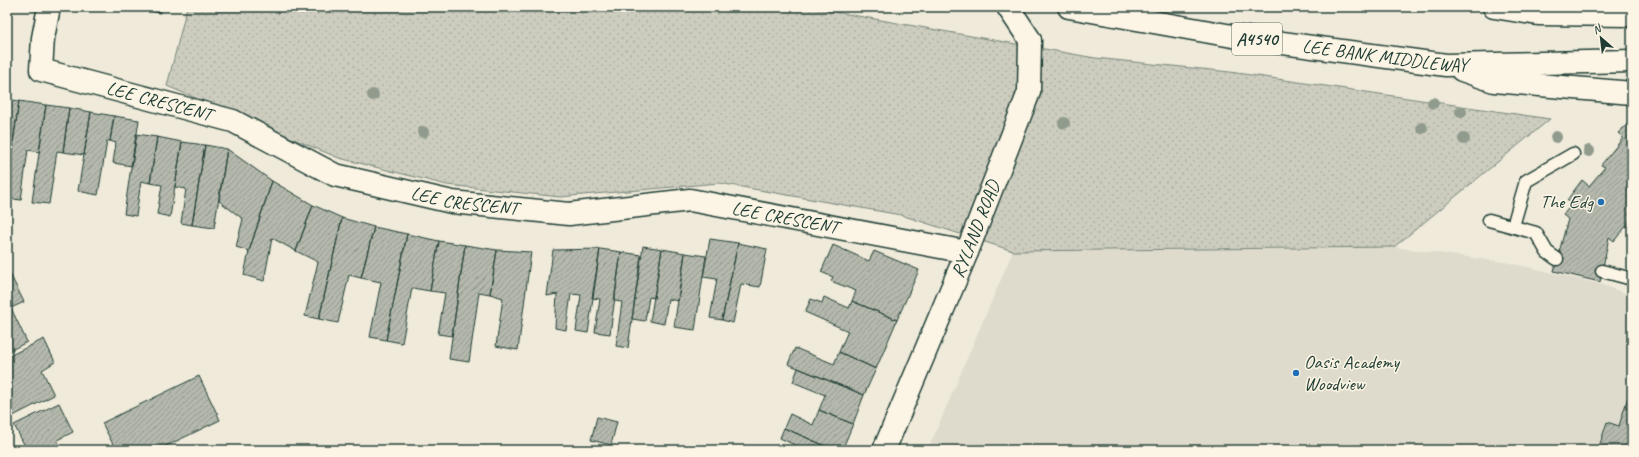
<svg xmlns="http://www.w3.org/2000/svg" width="1639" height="457" viewBox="0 0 1639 457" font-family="Caveat,sans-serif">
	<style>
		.built { fill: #dedbcc }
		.park { fill: url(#park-dots); stroke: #76857a }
		.building { fill: url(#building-hatch); stroke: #1f3d34 }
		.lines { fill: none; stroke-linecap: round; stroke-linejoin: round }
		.lane-casing { stroke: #1f3d34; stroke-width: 15 }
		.street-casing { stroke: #1f3d34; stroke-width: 25 }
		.highway-casing { stroke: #1f3d34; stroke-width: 25 }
		.lane { stroke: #fcf5e5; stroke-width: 12 }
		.street { stroke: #fcf5e5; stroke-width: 22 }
		.highway { stroke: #fcf5e5; stroke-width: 22 }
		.tree { fill: #909b8e }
		.poi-dot { fill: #1f6fb2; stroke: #fcf5e5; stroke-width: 1.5 }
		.labels { text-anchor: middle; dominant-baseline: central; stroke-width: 3; stroke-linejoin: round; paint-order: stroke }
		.shield { fill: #fcf5e5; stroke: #617469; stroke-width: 1 }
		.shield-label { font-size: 18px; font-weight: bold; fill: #1f3d34 }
		.street-label { font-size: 19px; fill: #1f3d34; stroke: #fcf5e5 }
		.poi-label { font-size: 19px; fill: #1f3d34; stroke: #fcf5e5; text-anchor: end }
	</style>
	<defs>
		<pattern id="park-dots" width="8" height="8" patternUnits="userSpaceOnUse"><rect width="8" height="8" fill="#cccdbf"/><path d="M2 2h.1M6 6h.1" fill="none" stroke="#afb1a5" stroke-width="1.8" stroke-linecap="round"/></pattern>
		<pattern id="building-hatch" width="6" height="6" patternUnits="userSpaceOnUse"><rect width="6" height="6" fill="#b5b9ad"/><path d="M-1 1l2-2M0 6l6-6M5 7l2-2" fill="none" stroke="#93988e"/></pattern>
	</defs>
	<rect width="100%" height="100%" fill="#efeada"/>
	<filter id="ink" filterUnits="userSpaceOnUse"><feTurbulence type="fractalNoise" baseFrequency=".025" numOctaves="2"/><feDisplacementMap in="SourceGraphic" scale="8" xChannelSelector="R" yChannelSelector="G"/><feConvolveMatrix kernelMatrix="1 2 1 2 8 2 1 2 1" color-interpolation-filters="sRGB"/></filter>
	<g filter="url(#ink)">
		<path class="built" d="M1394 247 1510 263 1600 284 1632 296V450H928L1013 251Z"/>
		<path class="park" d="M187 7H807L1095 58 1230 72 1550 119 1394 247 1013 251 901 215 719 183 560 197 447 185 339 158 167 86Z"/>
		<path class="building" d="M127 7H161L160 13Z
			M7 99 19 101 8 179H7Z
			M19 101 46 105 39 152 28 150 21 200 7 198V183Z
			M46 105 69 108 63 152 57 151 49 204 32 202Z
			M69 108 91 112 84 155 63 152Z
			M91 112 114 116 110 141H107L98 195 78 191Z
			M114 116 139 120 132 166 113 163 116 143 110 141Z
			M1632 120V212L1630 214 1632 216V219L1614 241 1609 237 1600 282 1554 271 1568 219 1563 215 1572 204 1567 200 1582 180 1589 186 1605 167 1601 165 1623 138 1618 133Z
			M136 134 157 137 150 183 141 181 136 216 124 214Z
			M157 137 182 142 170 217 157 214 162 185 150 183Z
			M182 142 205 145 192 225 181 223 186 189 175 187Z
			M205 145 227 149 214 228 192 225Z
			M227 149 272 181 249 251 236 247 243 219 219 201Z
			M272 181 313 205 296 251 272 238 264 281 244 275 249 251Z
			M313 205 342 218 319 319 305 316 318 262 296 251Z
			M342 218 374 227 361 278 349 275 338 323 319 319Z
			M374 227 407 234 386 340 370 337 381 282 361 278Z
			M407 234 439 241 430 291 412 288 402 343 386 340Z
			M710 239 738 243 722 320 710 318 717 279 703 277Z
			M439 241 465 245 452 336 438 334 445 293 430 291Z
			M738 243 767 249 760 287 741 284 733 323 722 320Z
			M465 245 497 250 490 294 479 292 469 362 449 359Z
			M833 245 869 261 874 251 919 270 897 320 852 301 856 291 831 281 833 277 821 272Z
			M643 246 662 249 654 298 649 297 645 321 632 319Z
			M600 249 588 333 576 331 581 295 571 294 566 330 555 328 557 294 547 296 553 250Z
			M600 249 621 252 610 334 595 332 600 299 592 298Z
			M662 249 685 253 678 301 668 299 664 324 650 321Z
			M497 250 531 252 518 350 496 346 503 298 490 294Z
			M621 252 641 255 628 348 616 346 622 302 614 301Z
			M685 253 706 256 695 330 674 327Z
			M7 268 24 302 11 308 27 342 7 352Z
			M824 297 849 308 852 301 897 320 876 369 839 352 848 331 805 312 811 299 822 303Z
			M44 339 55 362 42 370 54 395 13 416 7 405V357Z
			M795 348 834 364 839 352 876 369 864 395 788 364Z
			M798 368 864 395 853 424 819 410 825 395 793 382Z
			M199 376 220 420 158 450H116L102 423Z
			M1632 384V450H1598L1607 422 1619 426Z
			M59 403 73 432 57 440 62 450H27L14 425Z
			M819 410 853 424 842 450H835L784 428 790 414 813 425Z
			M597 417 617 422 611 445 591 440Z
			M784 428 835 450H798L799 447 780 438Z
			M304 448V450H269Z"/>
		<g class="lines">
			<g class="lane-casing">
				<path id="lane" d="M1489 220 1536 233 1547 252 1557 259
					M1513 226 1526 181 1573 154
					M1602 271 1632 279"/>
			</g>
			<g class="street-casing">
				<g id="street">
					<path id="s1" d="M49 7 43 38 41 70 233 121 335 175 452 202 569 214 690 200 967 252"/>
					<path id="s2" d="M884 450 967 252 1029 92 1030 40 1008 7"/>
				</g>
			</g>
			<g class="highway-casing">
				<g id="highway">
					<path id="s3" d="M1069 7 1238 37 1446 65 1632 61"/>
					<path d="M1494 7 1538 14 1632 15"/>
					<path d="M1462 70 1494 81 1632 93"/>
				</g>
			</g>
			<use href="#lane" class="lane"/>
			<use href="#street" class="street"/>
			<use href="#highway" class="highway"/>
		</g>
		<g class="tree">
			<circle cx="373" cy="95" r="6"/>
			<circle cx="1433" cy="103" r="6"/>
			<circle cx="1461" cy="112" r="6"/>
			<circle cx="1064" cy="123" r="6"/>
			<circle cx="1422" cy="128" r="6"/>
			<circle cx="423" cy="132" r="6"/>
			<circle cx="1556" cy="137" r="6"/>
			<circle cx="1464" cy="139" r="6"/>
			<circle cx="1589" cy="151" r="6"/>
		</g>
	</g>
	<g class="poi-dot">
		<circle cx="1601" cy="202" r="4"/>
		<circle cx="1296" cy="373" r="4"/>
	</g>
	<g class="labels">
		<rect class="shield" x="1232" y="23" width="50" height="32" rx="3"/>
		<g class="shield-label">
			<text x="1257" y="39">A4540</text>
		</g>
		<g class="street-label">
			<text stroke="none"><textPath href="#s3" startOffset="320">LEE BANK MIDDLEWAY</textPath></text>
			<text stroke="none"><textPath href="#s1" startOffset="186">LEE CRESCENT</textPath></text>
			<text stroke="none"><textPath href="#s1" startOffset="510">LEE CRESCENT</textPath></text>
			<text stroke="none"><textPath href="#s1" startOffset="834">LEE CRESCENT</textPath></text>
			<text stroke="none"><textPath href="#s2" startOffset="239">RYLAND ROAD</textPath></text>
		</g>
		<g class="poi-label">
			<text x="1593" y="202">The Edg</text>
			<text x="1304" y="362" text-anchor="start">Oasis Academy<tspan x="1304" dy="22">Woodview</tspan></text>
		</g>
	</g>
	<rect width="1639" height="457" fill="none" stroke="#fcf5e5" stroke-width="24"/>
	<rect x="12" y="12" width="1615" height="433" fill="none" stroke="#1f3d34" stroke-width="1.5" filter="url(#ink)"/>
	<g transform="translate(1601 38) rotate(332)" stroke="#fcf5e5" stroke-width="3" paint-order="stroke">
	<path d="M0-3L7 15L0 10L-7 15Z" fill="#1f3d34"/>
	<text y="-6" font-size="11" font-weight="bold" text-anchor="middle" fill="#1f3d34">N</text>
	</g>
</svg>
